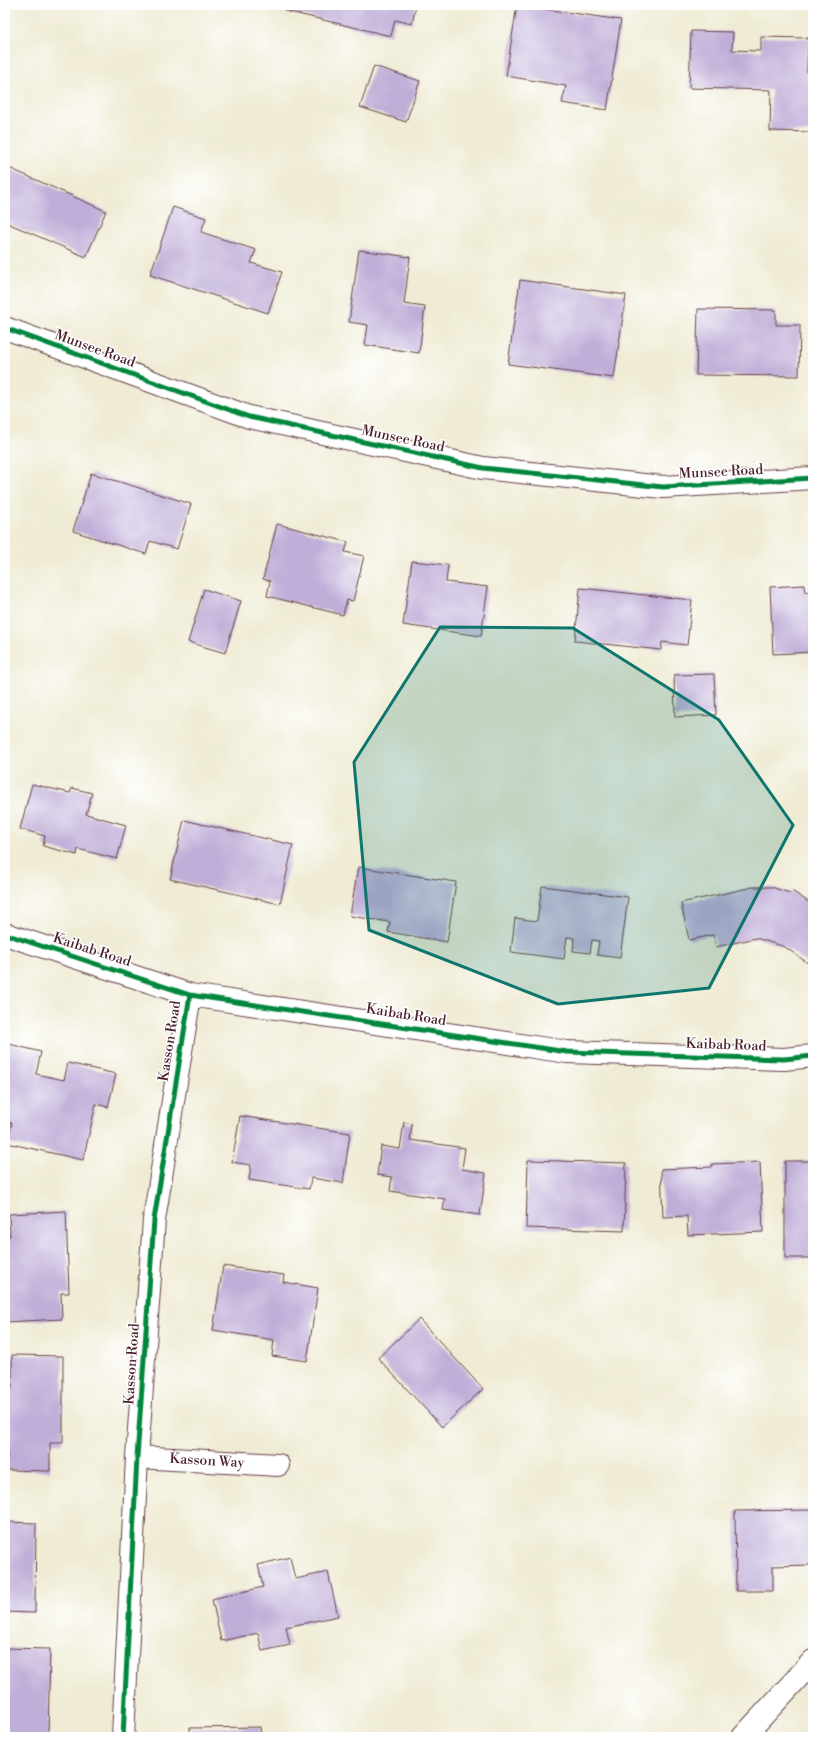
<svg xmlns="http://www.w3.org/2000/svg" width="818" height="1742" viewBox="0 0 818 1742" font-family="'Libre Bodoni',serif">
	<style>
		.building { fill: #bfaed8 }
		.lines { fill: none; stroke-linecap: round; stroke-linejoin: round }
		.street-casing { stroke: #633e44; stroke-width: 24 }
		.street { stroke: #fff; stroke-width: 22 }
		.cycleway-casing { stroke: #fff; stroke-width: 8 }
		.cycleway { stroke: #00873e; stroke-width: 5 }
		.marked { fill: #0f766e; fill-opacity: 0.2; stroke: #0f766e; stroke-width: 3; stroke-linejoin: round }
		.labels { text-anchor: middle; dominant-baseline: central; stroke-width: 3; stroke-linejoin: round; paint-order: stroke }
		.street-label { font-size: 14px; fill: #4a1f2b; stroke: #fff }
	</style>
	<rect width="100%" height="100%" fill="#fff"/>
	<filter id="ink" filterUnits="userSpaceOnUse"><feTurbulence type="fractalNoise" baseFrequency=".025" numOctaves="2"/><feDisplacementMap in="SourceGraphic" scale="8" xChannelSelector="R" yChannelSelector="G"/><feConvolveMatrix kernelMatrix="1 2 1 2 8 2 1 2 1" color-interpolation-filters="sRGB"/></filter>
	<filter id="wash" filterUnits="userSpaceOnUse"><feTurbulence type="fractalNoise" baseFrequency=".012" numOctaves="4" result="noise"/><feDisplacementMap in="SourceGraphic" scale="16" xChannelSelector="R" yChannelSelector="G"/><feGaussianBlur stdDeviation="0.9" result="paint"/><feColorMatrix in="noise" values="0 0 0 0 0 0 0 0 0 0 0 0 0 0 0 0 0 1.4 0 .05"/><feComposite in="paint" operator="in"/></filter>
	<g filter="url(#wash)">
		<rect width="100%" height="100%" fill="#efebd4"/>
		<g id="blocks">
			<path class="building" d="M286 5H416L412 24 395 20 391 36 285 11Z
				M517 5 621 20 607 110 562 103 566 86 506 76Z
				M691 31 733 32 732 50 761 51V37L808 38 807 72H813V132L770 131 771 90 689 88Z
				M374 66 420 81 406 122 360 107Z
				M7 167 106 211 86 257 5 222V172Z
				M173 207 206 218 201 232 256 250 251 263 282 272 268 313 150 275Z
				M359 250 410 257 404 304 425 307 419 353 365 345 368 325 349 322Z
				M520 280 626 295 614 378 508 364Z
				M698 309 776 310V325H800L799 376 696 375Z
				M91 473 191 504 177 549 150 541 146 554 73 531Z
				M277 524 348 542 345 552 364 556 353 601 347 600 343 615 267 596 270 581 263 579Z
				M412 561 448 565 446 582 488 587 481 636 403 625Z
				M804 585 805 592 813 591V652L773 654 770 587Z
				M580 588 692 600 687 645 662 642 661 650 575 641Z
				M204 589 241 601 225 653 188 642Z
				M714 674 716 715 675 717 674 675Z
				M32 784 70 793 72 788 92 793 86 814 126 825 117 859 78 849 77 855 43 846 45 836 20 829Z
				M184 820 293 845 280 904 170 879Z
				M358 867 456 882 447 942 388 932 390 922 350 916Z
				M542 886 628 897 620 958 597 955 599 941 592 940 590 953 573 951 574 938 567 937 564 959 511 952 515 918 537 921Z
				M753 887H771L790 893 792 891 813 905V958L809 964 785 947 756 938 716 947 713 935 689 940 681 903Z
				M5 1043 41 1052 36 1074 64 1080 68 1063 116 1074 108 1107 96 1104 83 1160 7 1143 12 1123 5 1121Z
				M240 1116 350 1133 343 1183 311 1178 309 1189 249 1180 251 1165 232 1162Z
				M404 1122 412 1124 410 1140 465 1148 462 1169 486 1173 480 1215 443 1210 445 1199 390 1191 392 1177 377 1175 381 1146 400 1149Z
				M528 1160 626 1163 624 1231 526 1228Z
				M785 1161H813V1258H785Z
				M760 1162 763 1232 688 1235 687 1216 663 1217 661 1169 712 1167V1164Z
				M66 1211 69 1293H61L62 1319 5 1322V1236H10L9 1214Z
				M223 1266 284 1275 283 1282 318 1288 307 1361 272 1356 274 1340 213 1330Z
				M419 1319 483 1389 442 1427 378 1358Z
				M12 1355 63 1356V1443H50V1471L7 1470 8 1445H5V1389H12Z
				M813 1510V1565L773 1566V1591H736L735 1511Z
				M5 1522 36 1523 35 1613 5 1612Z
				M290 1557 295 1579 328 1572 338 1616 286 1627 290 1645 262 1651 258 1633 221 1641 212 1599 263 1587 258 1565Z
				M5 1648 50 1649 48 1737H5Z
				M260 1727 261 1737H190V1728Z"/>
		</g>
	</g>
	<g filter="url(#ink)">
		<use href="#blocks" fill-opacity="0" stroke="#633e44" stroke-width="1"/>
		<g class="lines">
			<g class="street-casing">
				<g id="street">
					<path d="M5 328 249 417 483 468 663 487 813 478"/>
					<path d="M5 934 190 995 567 1052 784 1059 813 1056"/>
					<path id="s1" d="M137 1457 278 1465"/>
					<path d="M123 1737 137 1457 154 1220 190 995"/>
					<path d="M743 1737 813 1661"/>
				</g>
			</g>
			<use href="#street" class="street"/>
			<g class="cycleway-casing">
				<path id="cycleway" d="M5 328 249 417 483 468 663 487 813 478
					M5 934 190 995 567 1052 784 1059 813 1056
					M123 1737 137 1457 154 1220 190 995"/>
			</g>
			<use href="#cycleway" class="cycleway"/>
		</g>
	</g>
	<path class="marked" d="M440 627 573 628 719 720 793 825 709 988 558 1004 369 930 354 762Z"/>
	<g class="labels">
		<g class="street-label">
			<text transform="translate(95 349) rotate(20)">Munsee Road</text>
			<text transform="translate(403 439) rotate(12)">Munsee Road</text>
			<text transform="translate(721 472) rotate(-3)">Munsee Road</text>
			<text transform="translate(92 950) rotate(18)">Kaibab Road</text>
			<text transform="translate(406 1015) rotate(9)">Kaibab Road</text>
			<text transform="translate(170 1041) rotate(-81)">Kasson Road</text>
			<text transform="translate(726 1045) rotate(2)">Kaibab Road</text>
			<text transform="translate(132 1364) rotate(-86)">Kasson Road</text>
			<text stroke="none"><textPath href="#s1" startOffset="70">Kasson Way</textPath></text>
		</g>
	</g>
	<rect width="818" height="1742" fill="none" stroke="#fff" stroke-width="20"/>
</svg>
